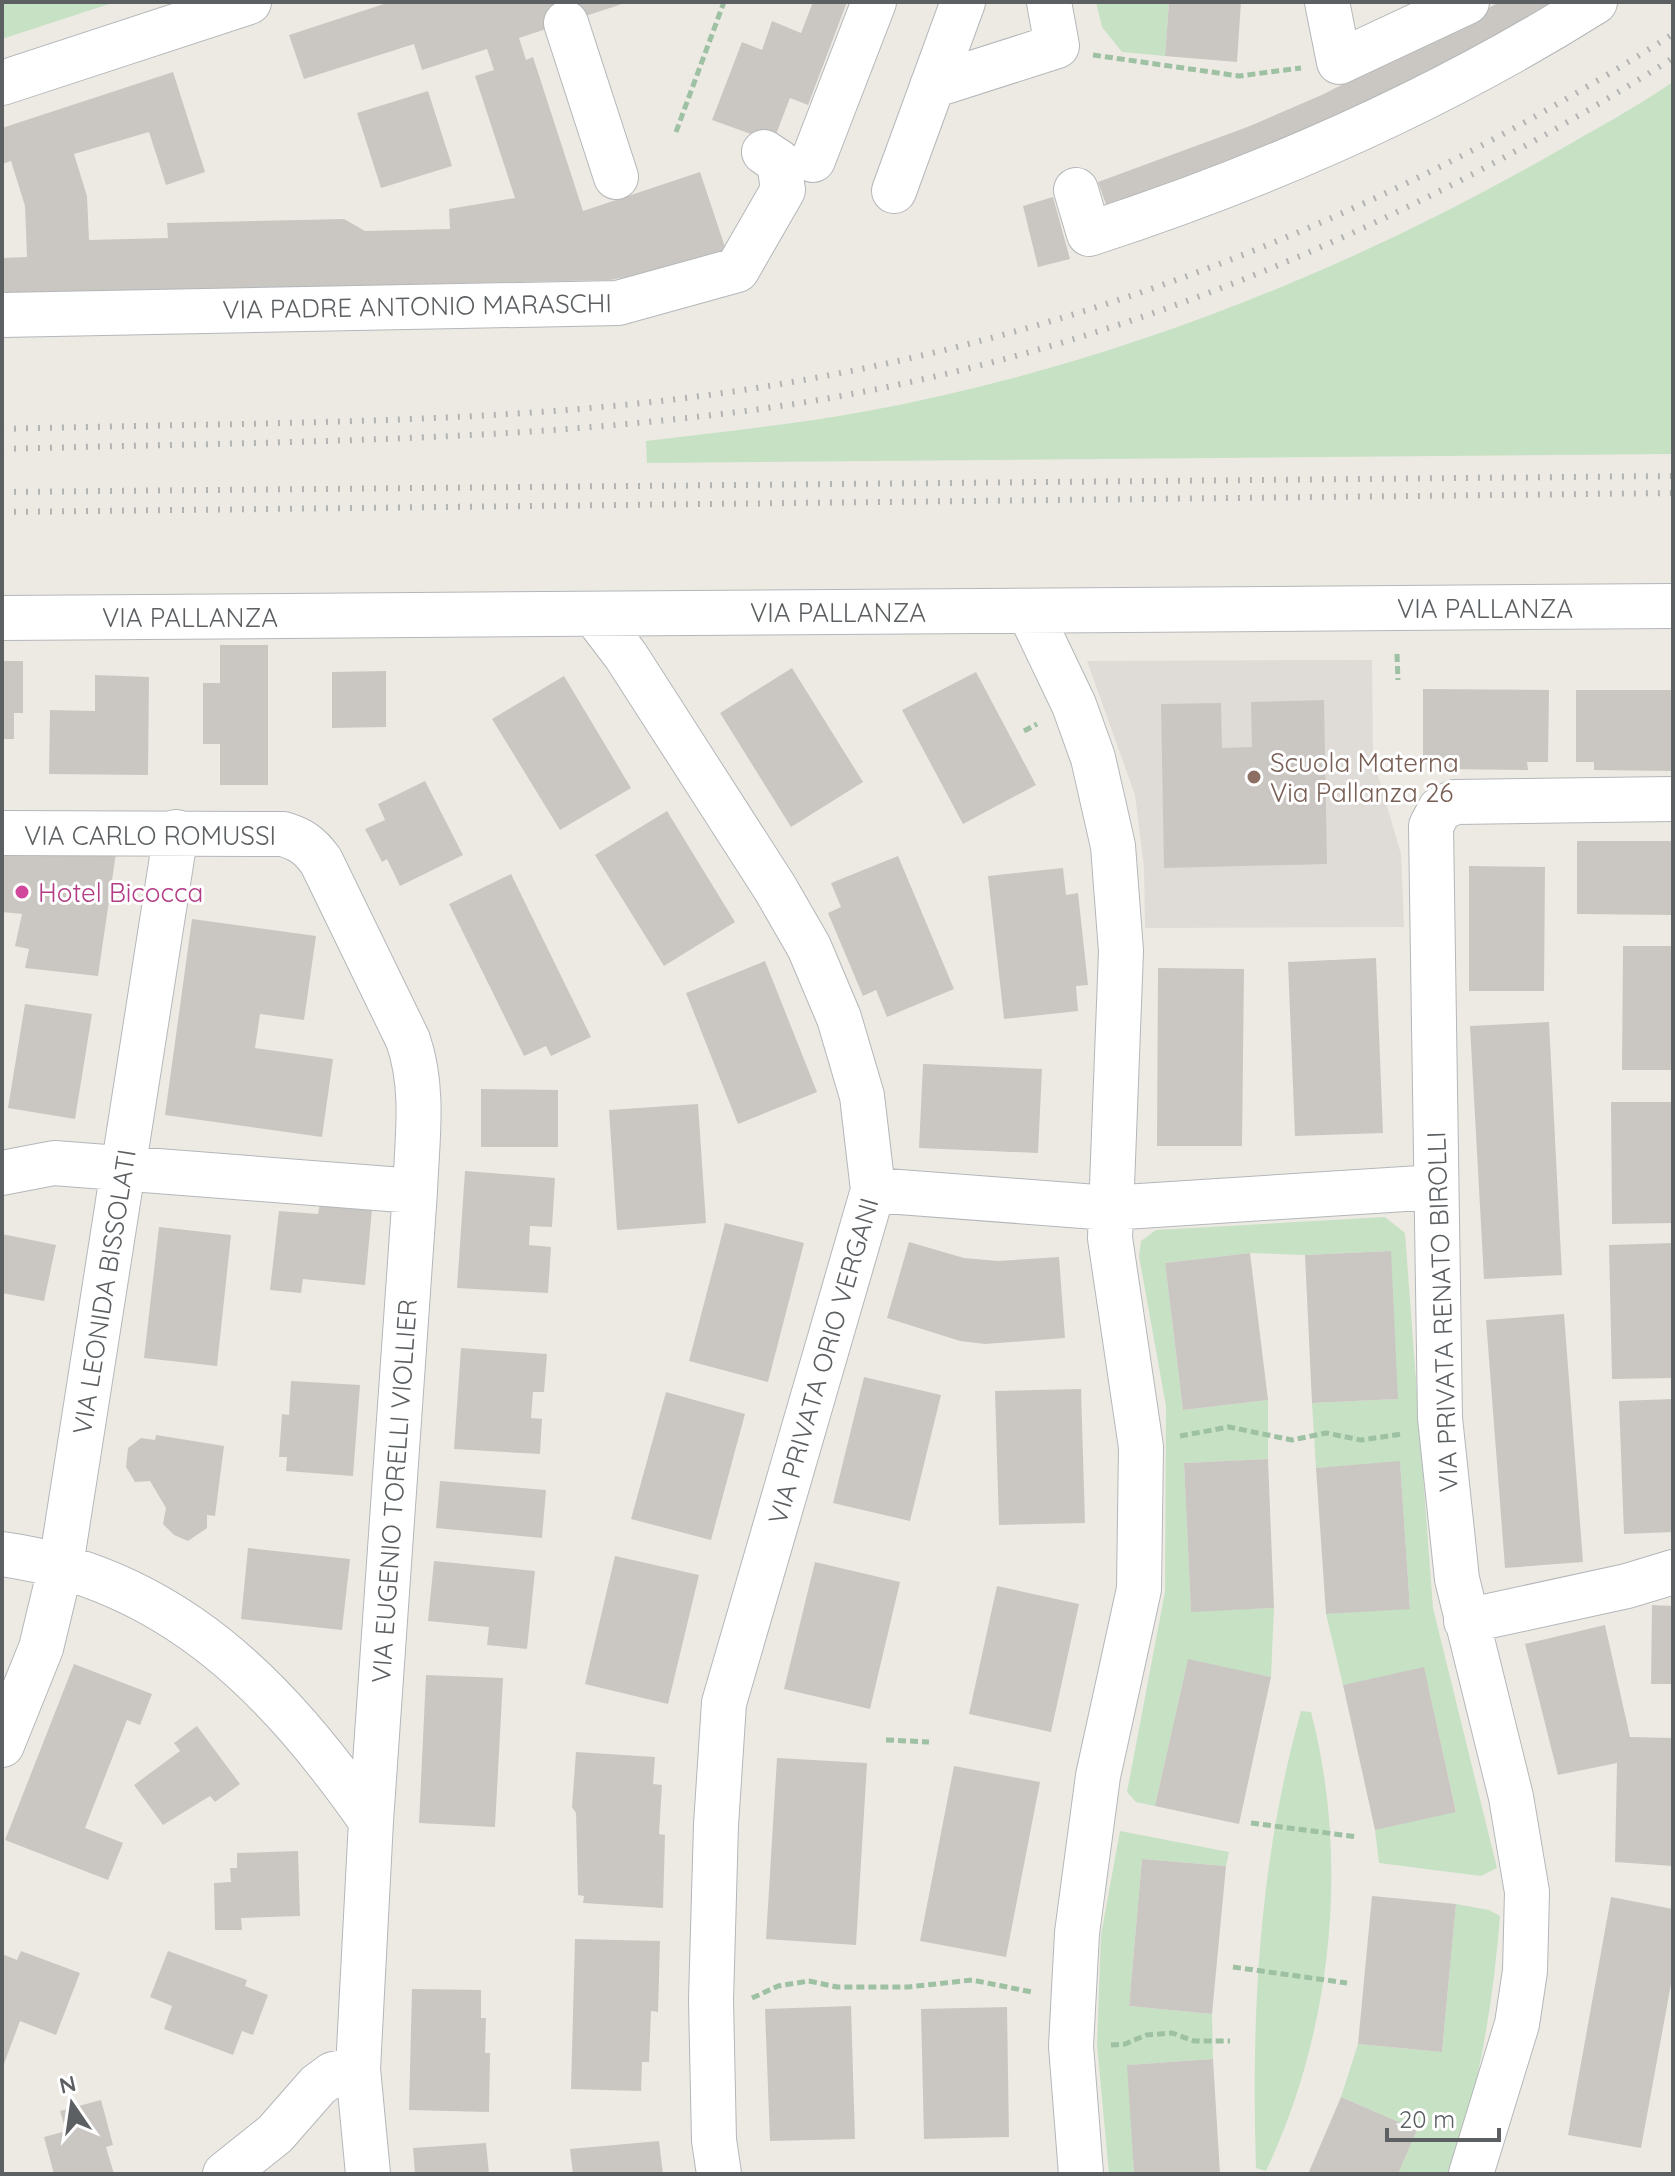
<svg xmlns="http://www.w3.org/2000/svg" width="1675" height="2176" viewBox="0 0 1675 2176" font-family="Quicksand,sans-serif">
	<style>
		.education { fill: #dfdbd6 }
		.green { fill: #c7e1c4 }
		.building { fill: #cac7c3 }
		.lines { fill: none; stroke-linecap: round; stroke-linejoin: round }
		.minor-casing { stroke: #b4b7b9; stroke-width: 46 }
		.path { stroke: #9ec1a4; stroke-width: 5; stroke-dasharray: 8 4; stroke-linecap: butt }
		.minor { stroke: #fff; stroke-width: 44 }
		.rail { stroke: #b2b3b3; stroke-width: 6; stroke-dasharray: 2 10; stroke-linecap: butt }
		.education-dot { fill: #8d6e63; stroke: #fff; stroke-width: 3 }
		.hotel-dot { fill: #d1479c; stroke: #fff; stroke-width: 3 }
		.labels { text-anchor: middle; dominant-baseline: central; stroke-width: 6; stroke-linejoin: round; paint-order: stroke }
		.street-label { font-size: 26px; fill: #5c6063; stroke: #fff }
		.education-label { font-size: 26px; fill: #785e54; stroke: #fff; text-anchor: start }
		.hotel-label { font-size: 26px; fill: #b23c85; stroke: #fff; text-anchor: start }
	</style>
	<rect width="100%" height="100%" fill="#edeae4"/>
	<path class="education" d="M1372 660 1373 758 1401 854 1404 927 1145 928 1144 867 1135 795 1087 661Z"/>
	<path class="green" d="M2 2H115L2 39Z
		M1096 2H1169L1165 56 1122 52 1102 27Z
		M1673 82V454L647 463 646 441C718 432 791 425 862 412 1104 368 1341 275 1554 153 1594 130 1635 108 1673 82Z
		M1385 1217 1405 1233 1433 1608 1497 1868 1481 1876 1379 1863 1375 1830 1456 1811 1424 1668 1343 1685 1326 1614 1410 1608 1400 1462 1316 1468 1312 1403 1397 1399 1390 1251 1305 1255 1250 1253 1165 1263 1183 1410 1268 1400V1459L1184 1463 1191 1611 1274 1608 1271 1677 1188 1660 1155 1806 1136 1802 1127 1792 1165 1592 1166 1406 1139 1256 1141 1241 1156 1230Z
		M1301 1711 1311 1712C1350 1861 1332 2032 1266 2171L1256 2168C1251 2013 1259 1861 1301 1711Z
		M1120 1831 1229 1852 1226 1866 1142 1859 1129 2006 1212 2014 1213 2059 1128 2065 1134 2174H1109L1097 2045 1101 1935Z
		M1456 1904 1489 1910 1500 1916C1493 2005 1479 2091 1449 2174H1398L1417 2130 1341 2097 1358 2044 1442 2052Z"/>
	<path class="building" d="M390 2H628L519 38 526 60 533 57 583 211 700 172 726 250 664 270 610 280 2 294V258L27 257 25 206 11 161 2 164V128L173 72 205 172 166 185 149 132 74 154 87 196 89 240 168 238 167 223 344 219 365 231 450 229 449 209 515 198 475 76 494 70 487 49 422 70 414 44 304 79 289 35Z
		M813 2H847L808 105 790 98 773 142 712 120 742 42 762 50 772 21 801 33Z
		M1169 2H1241L1237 62 1165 56Z
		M1500 2H1559L1482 47 1336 121 1108 210 1098 182 1250 126 1324 94Z
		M428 91 452 166 381 188 357 113Z
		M1053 197 1070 259 1038 267 1023 206Z
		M220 645H268V785H220V744H203V683H220Z
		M2 661H23V713H14V739H2Z
		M792 668 863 782 791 827 720 713Z
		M386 671V727L332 728V672Z
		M976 672 1036 785 963 824 902 710Z
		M95 675 149 677 148 775 49 774 50 710 95 711Z
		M564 676 631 788 560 830 492 719Z
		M1423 689 1549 690 1548 762H1527L1528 770 1441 769V762L1423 761Z
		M1576 690H1673V771L1594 770V762H1576Z
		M1324 700 1327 864 1164 868 1161 704 1221 703 1222 748 1252 747 1251 702Z
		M425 781 463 855 400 886 387 859 382 862 365 829 385 820 378 804Z
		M667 811 735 922 664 966 595 855Z
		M1577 841H1673V915L1577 914Z
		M116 853 98 976 25 968 29 949 15 946 22 914 2 912V856Z
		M898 856 954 989 887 1017 876 990 863 996 828 913 841 907 831 883Z
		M1469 866 1545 867 1544 991H1469Z
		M1063 868 1066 895 1078 893 1088 985 1076 986 1078 1011 1004 1019 988 876Z
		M511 874 591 1037 551 1056 546 1046 524 1056 449 904Z
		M192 919 316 936 304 1020 260 1014 255 1048 333 1059 322 1137 165 1115Z
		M1623 946H1673V1070H1622Z
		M1376 958 1383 1133 1295 1136 1288 962Z
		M765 961 817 1092 738 1124 686 993Z
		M1158 968 1244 969 1242 1146H1157Z
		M25 1004 92 1014 75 1119 8 1108Z
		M1549 1022 1562 1275 1484 1279 1470 1026Z
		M923 1064 1042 1069 1038 1153 919 1148Z
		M481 1089 558 1090V1147H481Z
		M1611 1102H1673V1223L1612 1224Z
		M698 1104 706 1223 617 1230 609 1110Z
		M465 1171 555 1178 552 1227 530 1226 529 1245 551 1247 548 1293 457 1288Z
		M320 1204 372 1209 365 1285 303 1279 301 1293 270 1290 279 1211 318 1214Z
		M725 1223 804 1243 768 1382 689 1361Z
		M159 1227 231 1235 217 1366 144 1358Z
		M2 1234 56 1245 44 1301 2 1293Z
		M909 1242 964 1258 998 1261 1059 1257 1065 1338 985 1344 960 1341 887 1318Z
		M1673 1243V1378L1612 1379 1609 1245Z
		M1391 1251 1398 1399 1312 1403 1305 1255Z
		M1250 1253 1268 1400 1183 1410 1165 1263Z
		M1564 1314 1583 1562 1505 1568 1486 1320Z
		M461 1348 547 1354 544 1392H533L531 1418 542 1419 540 1454 454 1449Z
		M864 1377 941 1395 910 1521 833 1503Z
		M291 1381 360 1385 353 1476 286 1471 287 1457H279L282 1414 289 1415Z
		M1081 1389 1085 1523 999 1525 995 1391Z
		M666 1392 745 1414 711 1540 631 1519Z
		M1673 1399V1532L1624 1534 1619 1401Z
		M156 1435 224 1446 215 1516 207 1515V1528L188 1541 174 1535 163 1524 166 1508 150 1481 135 1482 126 1467 128 1448 141 1438 155 1440Z
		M1268 1459 1274 1608 1191 1612 1184 1463Z
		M1400 1461 1410 1609 1326 1614 1316 1468Z
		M440 1481 546 1490 542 1538 436 1528Z
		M248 1548 350 1559 342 1630 241 1619Z
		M615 1556 699 1575 668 1704 585 1684Z
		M434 1561 535 1571 527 1649 487 1645 489 1627 428 1621Z
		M815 1562 900 1582 870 1709 784 1689Z
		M997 1586 1079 1604 1051 1732 969 1714Z
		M1652 1605 1673 1606V1684H1651Z
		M1605 1625 1630 1737 1673 1738V1866L1615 1862 1617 1763 1558 1775 1525 1644Z
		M1188 1659 1271 1677 1239 1824 1155 1806Z
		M74 1664 152 1694 140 1725 127 1720 85 1828 123 1843 108 1880 5 1840Z
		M1424 1667 1456 1812 1375 1830 1343 1685Z
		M426 1675 503 1678 495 1827 419 1823Z
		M197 1726 240 1784 215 1802 210 1796 163 1825 134 1785 180 1751 174 1743Z
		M576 1752 655 1757 653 1784 662 1785 659 1834 665 1835 663 1908 583 1903 584 1896 578 1895 576 1813 572 1807Z
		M777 1758 867 1763 856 1945 766 1939Z
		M954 1766 1040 1782 1006 1957 920 1941Z
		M298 1851 300 1916 241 1918 242 1930H215L214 1883 231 1882 230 1868H237V1853Z
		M1142 1859 1226 1866 1212 2014 1129 2006Z
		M1372 1896 1456 1904 1442 2052 1358 2044Z
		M1611 1897 1673 1909V1973L1641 2148 1568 2135Z
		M575 1939 660 1941 658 2012 651 2011 649 2062H642L641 2091 571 2089Z
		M21 1951 80 1973 56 2035 20 2021 2 2069V1954L17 1960Z
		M168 1951 247 1980 245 1986 268 1995 253 2035 242 2031 233 2055 164 2029 172 2006 150 1997Z
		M412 1989 481 1990V2018H486L485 2053H490L489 2112 409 2110Z
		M851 2006 855 2139 770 2141 765 2009Z
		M1007 2007 1009 2137 924 2139 921 2009Z
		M1213 2059 1220 2174H1134L1127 2065Z
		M1341 2097 1417 2130 1398 2174H1308Z
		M101 2100 113 2145 106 2147 114 2174H54L44 2137 66 2131 60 2111Z
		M659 2141 663 2174H573L570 2149Z
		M486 2143 489 2174H415L413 2148Z"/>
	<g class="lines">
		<g class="minor-casing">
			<path id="minor" d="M1327 2 1339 62 1467 2
				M566 23 616 177
				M2 83 249 2
				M932 86 1057 46 1049 2
				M813 160 874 2
				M1076 190 1089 234C1267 176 1436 102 1595 2
				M894 191 963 2
				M2 315 618 303 737 270 783 190 779 162 764 152
				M1029 611 1074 705 1093 758 1113 846 1121 951 1110 1238 1141 1447 1139 1589 1098 1776 1077 1933 1071 2046 1081 2174
				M594 614 626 656 775 888 809 947 839 1018 862 1096 873 1190 724 1703 716 1825 711 2000 714 2140 719 2174
				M2 618 1673 606
				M2 833 283 834C301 839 310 846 321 861L408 1040C425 1089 417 1140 415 1191L371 1821 358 2069 368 2174
				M2 1173 54 1163 415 1191
				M873 1190 1109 1208 1436 1187
				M2 1554C172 1578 277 1687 371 1821
				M1466 1621 1627 1586 1673 1572
				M2 1745 41 1648 61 1565 176 832
				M225 2174 275 2134 318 2085 333 2074 358 2069
				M1471 2174 1517 2024 1525 1971 1527 1892 1511 1797 1457 1579 1440 1418 1431 826 1440 809 1455 802 1673 799"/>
		</g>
		<path class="path" d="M1093 55 1239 76 1301 68
			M676 132 724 2
			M1397 654 1398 680
			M1024 731 1037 724
			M1180 1436 1229 1427 1292 1440 1326 1433 1361 1440 1402 1434
			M886 1740 929 1742
			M1251 1823 1358 1837
			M1233 1967 1347 1983
			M752 1998 778 1986 809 1981 837 1987H908L972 1980 1032 1992
			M1111 2045 1125 2044 1146 2035 1172 2033 1194 2041H1230"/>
		<use href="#minor" class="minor"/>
		<path class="rail" d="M2 429C212 423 424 425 633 404 1006 366 1358 236 1673 34
			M2 449C247 442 494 443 737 412 1071 370 1391 238 1673 58
			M2 492 1673 476
			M2 512 1673 493"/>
	</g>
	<circle class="education-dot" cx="1254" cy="777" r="8"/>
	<circle class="hotel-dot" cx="22" cy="892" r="8"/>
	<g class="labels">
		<g class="street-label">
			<text transform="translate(417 306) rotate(-1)">VIA PADRE ANTONIO MARASCHI</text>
			<text x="1485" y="608">VIA PALLANZA</text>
			<text x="838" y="612">VIA PALLANZA</text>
			<text x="190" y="617">VIA PALLANZA</text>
			<text x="150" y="835">VIA CARLO ROMUSSI</text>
			<text transform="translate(104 1292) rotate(-81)">VIA LEONIDA BISSOLATI</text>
			<text transform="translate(1442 1312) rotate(-92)">VIA PRIVATA RENATO BIROLLI</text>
			<text transform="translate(823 1361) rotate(-74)">VIA PRIVATA ORIO VERGANI</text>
			<text transform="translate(394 1491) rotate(-86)">VIA EUGENIO TORELLI VIOLLIER</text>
		</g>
		<g class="education-label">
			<text x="1270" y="762">Scuola Materna<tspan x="1270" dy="30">Via Pallanza 26</tspan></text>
		</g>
		<g class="hotel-label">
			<text x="38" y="892">Hotel Bicocca</text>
		</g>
	</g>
	<rect width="1675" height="2176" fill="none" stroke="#5c6063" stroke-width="8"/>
	<g transform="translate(72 2104) rotate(347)" stroke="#ffffff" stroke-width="6" paint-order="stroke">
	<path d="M0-6L14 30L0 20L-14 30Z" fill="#5c6063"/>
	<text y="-12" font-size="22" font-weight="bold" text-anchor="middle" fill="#5c6063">N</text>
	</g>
	<path d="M1387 2128v12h112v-12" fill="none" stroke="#5c6063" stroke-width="4"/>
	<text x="1399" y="2128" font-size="24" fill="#5c6063" stroke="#ffffff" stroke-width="6" paint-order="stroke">20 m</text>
</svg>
